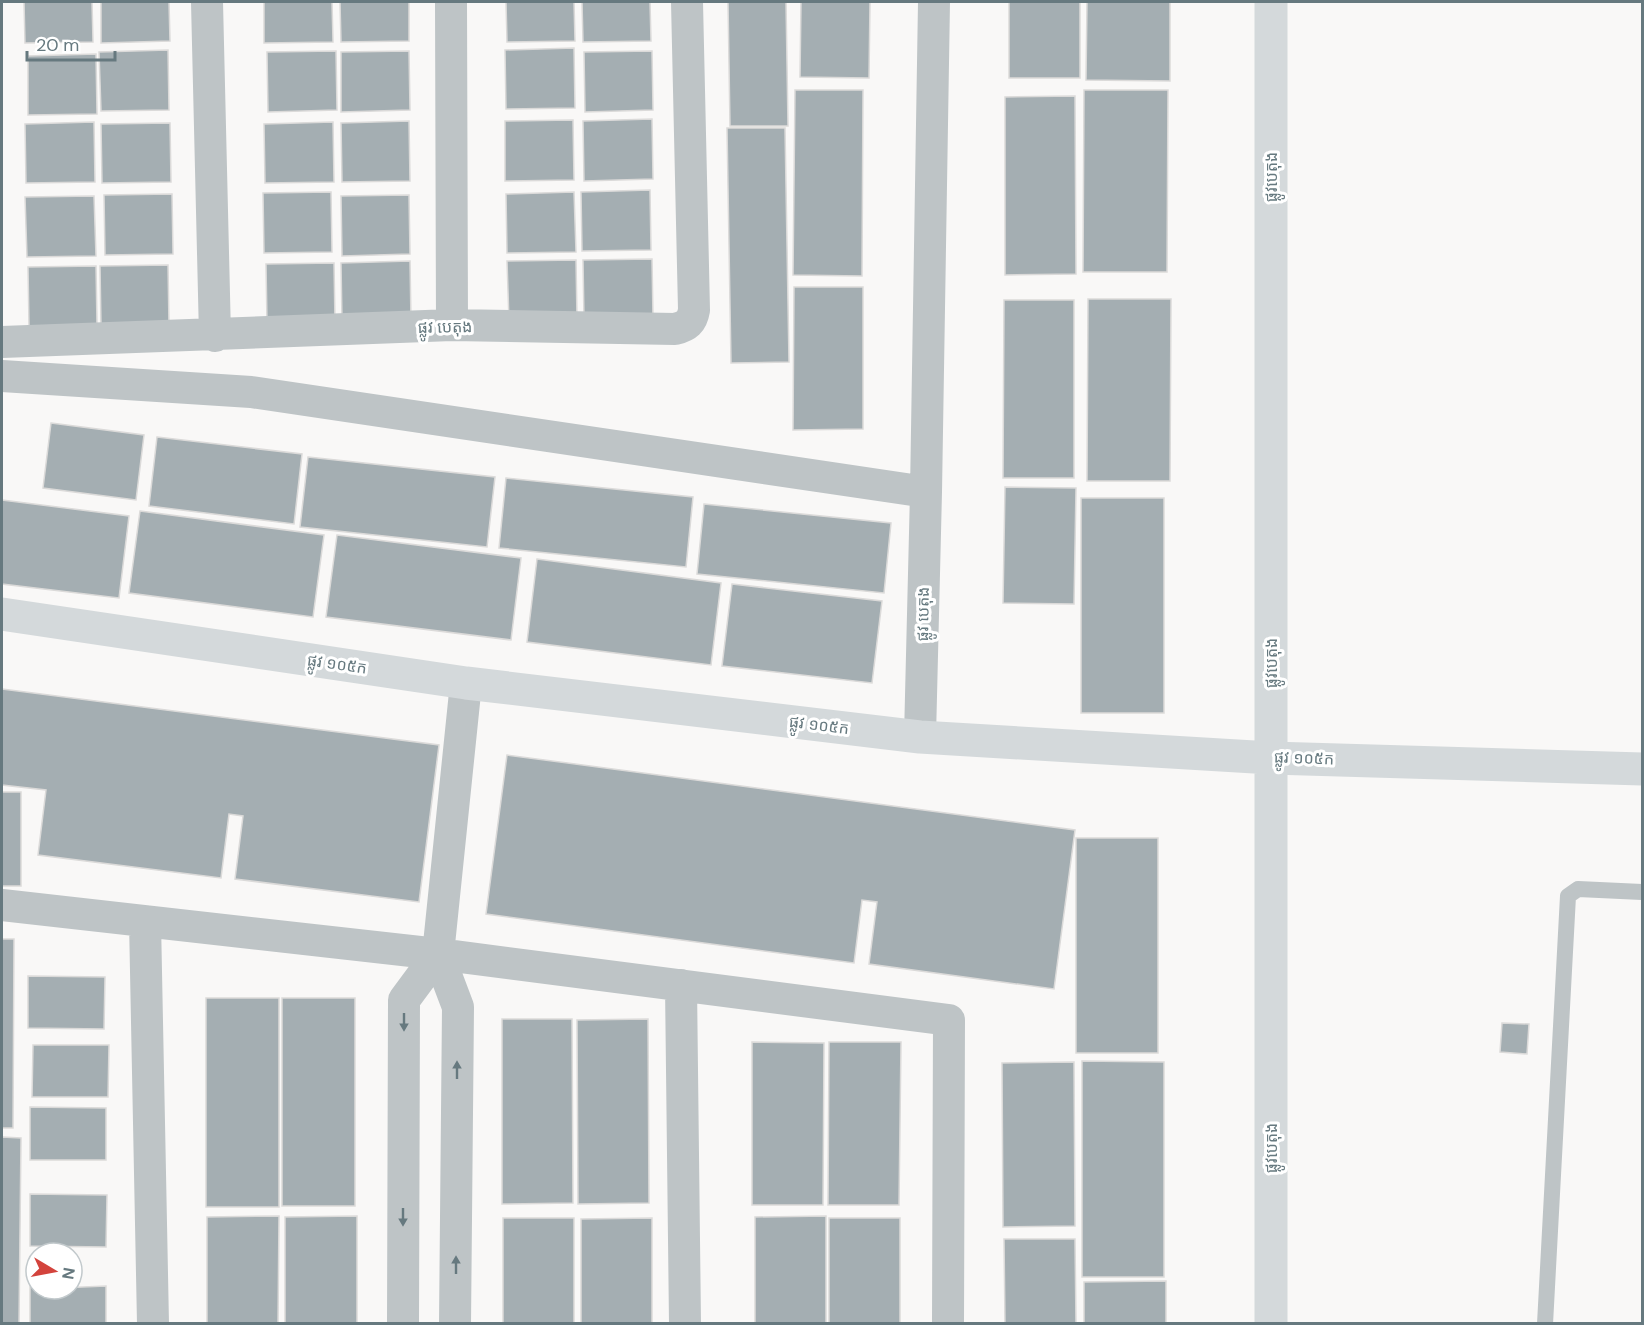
<svg xmlns="http://www.w3.org/2000/svg" width="1644" height="1325" viewBox="0 0 1644 1325" font-family="'DM Sans','Noto Sans Khmer',sans-serif">
	<style>
		.building { fill: #a4aeb2; stroke: #dbdad9; stroke-width: 1.5 }
		.lines { fill: none; stroke-linecap: round; stroke-linejoin: round }
		.service { stroke: #bec4c6; stroke-width: 16 }
		.minor { stroke: #bec4c6; stroke-width: 32 }
		.secondary { stroke: #d4d9db; stroke-width: 33 }
		.oneway { fill: #66797f }
		.labels { text-anchor: middle; dominant-baseline: central; stroke-width: 6; stroke-linejoin: round; paint-order: stroke }
		.street-label { font-size: 16px; fill: #66797f; stroke: #fff }
	</style>
	<rect width="100%" height="100%" fill="#f9f8f7"/>
	<path class="building" d="M24 2H92L93 42 25 43Z
		M101 2H169L170 41 101 43Z
		M264 2H332L333 42 264 43Z
		M340 2H409V41L341 42Z
		M506 2H574L575 41 507 42Z
		M582 2H650L651 41 583 42Z
		M728 2H786L788 126H730Z
		M801 2H870L869 78 800 77Z
		M1009 2H1080V78H1009Z
		M1087 2H1170V81L1086 80Z
		M574 48 575 108 506 109 505 50Z
		M168 50 169 110 101 111 99 52Z
		M336 51 337 110 268 112 267 52Z
		M409 51 410 110 341 112V52Z
		M652 51 653 110 585 112 584 52Z
		M96 54 97 114 28 115V56Z
		M795 90H863L862 276 793 275Z
		M1084 90H1168L1167 272H1083Z
		M1075 96 1076 274 1005 275V97Z
		M652 119 653 179 584 181 583 121Z
		M573 120 574 180 505 181V121Z
		M409 121 410 181 342 182 341 123Z
		M94 122 95 182 26 183 25 124Z
		M333 122 334 182 265 183 264 124Z
		M170 123 171 182 102 183 101 124Z
		M727 128H785L789 362 731 363Z
		M650 190 651 250 582 251 581 192Z
		M331 192 332 252 264 253 263 193Z
		M574 192 576 252 507 253 506 194Z
		M172 194 173 254 105 255 104 195Z
		M409 195 410 254 342 256 341 196Z
		M94 196 96 256 27 257 25 197Z
		M652 259 653 318 584 320 583 260Z
		M576 260 577 319 509 321 507 261Z
		M410 261 411 321 342 322 341 263Z
		M334 263 335 322 267 324 266 264Z
		M168 265 169 325 101 326 100 266Z
		M96 266 97 325 29 326 28 267Z
		M794 287H863V429L793 430Z
		M1088 299H1171L1170 481H1087Z
		M1004 300H1074V478H1003Z
		M51 423 144 435 136 500 43 488Z
		M157 437 302 454 294 524 149 506Z
		M308 457 495 477 487 547 300 527Z
		M506 478 693 497 686 567 499 548Z
		M1005 487 1076 488 1074 604 1003 603Z
		M1081 498H1164V713H1081Z
		M2 500 129 516 119 598 2 584Z
		M704 504 891 523 884 593 697 574Z
		M140 511 324 535 313 617 129 593Z
		M337 535 521 558 511 640 326 617Z
		M537 559 721 583 711 665 527 642Z
		M732 584 882 601 872 683 722 666Z
		M2 689 439 745 419 902 235 879 243 816 229 814 221 878 38 855 46 790 2 785Z
		M507 755 1075 830 1054 989 869 964 877 902 862 900 854 963 486 914Z
		M2 792H21V886H2Z
		M1076 838H1158V1053H1076Z
		M2 939H14L13 1128H2Z
		M28 976 105 977 104 1029 28 1028Z
		M206 998H279V1207H206Z
		M282 998H355V1206H282Z
		M502 1019H572L573 1203 502 1204Z
		M648 1019 649 1203 578 1204 577 1020Z
		M1502 1023 1529 1024 1527 1054 1500 1052Z
		M752 1042 824 1043 823 1205H752Z
		M829 1042H901L899 1205H828Z
		M33 1045H109L108 1097H32Z
		M1082 1061 1164 1062V1277H1082Z
		M1074 1062 1075 1226 1003 1227 1002 1063Z
		M30 1107 106 1108V1160H30Z
		M2 1137 21 1138 19 1324H2Z
		M30 1194 107 1195 106 1247 30 1246Z
		M279 1216 278 1324H207V1217Z
		M357 1216V1324H285V1217Z
		M826 1216V1324H755V1217Z
		M503 1218H574V1324H503Z
		M652 1218V1324H581V1219Z
		M829 1218H900V1324H829Z
		M1004 1239H1075L1076 1324H1005Z
		M1166 1281V1324H1084V1282Z
		M30 1285H36V1289L106 1286V1324H30Z"/>
	<g class="lines">
		<path class="service" d="M1545 1324 1568 896 1578 889 1642 892"/>
		<path class="minor" d="M207 2 215 336
			M451 2 452 325
			M2 342 452 325 675 329C687 326 692 322 694 310L687 2
			M2 376 251 392 926 492 934 2
			M920 737 926 492
			M2 905 438 954 949 1020 948 1324
			M145 921 153 1324
			M681 985 685 1324
			M403 1324 404 1000 438 954
			M455 1324 458 1007 438 954 466 683"/>
		<path class="secondary" d="M2 614 466 683 920 737 1271 758 1642 769
			M1271 1324V2"/>
	</g>
	<defs><path id="oneway-solid" d="M-6-.8H1V-3.2L6.5 0L1 3.2V.8H-6Z" transform="scale(1.5)"/></defs>
	<g class="oneway">
		<use href="#oneway-solid" transform="translate(404 1022) rotate(90)"/>
		<use href="#oneway-solid" transform="translate(457 1070) rotate(-90)"/>
		<use href="#oneway-solid" transform="translate(403 1217) rotate(90)"/>
		<use href="#oneway-solid" transform="translate(456 1265) rotate(-90)"/>
	</g>
	<g class="labels">
		<g class="street-label">
			<text transform="translate(1271 177) rotate(-90)">ផ្លូវបេតុង</text>
			<text transform="translate(445 327) rotate(-1)">ផ្លូវ បេតុង</text>
			<text transform="translate(923 614) rotate(-89)">ផ្លូវ បេតុង</text>
			<text transform="translate(1271 663) rotate(-90)">ផ្លូវបេតុង</text>
			<text transform="translate(337 664) rotate(8)">ផ្លូវ ១០៥ក</text>
			<text transform="translate(819 725) rotate(7)">ផ្លូវ ១០៥ក</text>
			<text transform="translate(1304 758) rotate(2)">ផ្លូវ ១០៥ក</text>
			<text transform="translate(1271 1148) rotate(-90)">ផ្លូវបេតុង</text>
		</g>
	</g>
	<rect width="1644" height="1325" fill="none" stroke="#66797f" stroke-width="6"/>
	<g transform="translate(54 1271) rotate(100)"><circle r="28" fill="#ffffff" stroke="#c2c9cc" stroke-width="1.5"/>
	<path d="M0-4.5L10 22L0 15L-10 22Z" fill="#d3433c"/>
	<text y="-9" font-size="16" font-weight="bold" text-anchor="middle" fill="#66797f">N</text>
	</g>
	<path d="M27 51v9h88v-9" fill="none" stroke="#66797f" stroke-width="3"/>
	<text x="36" y="51" font-size="18" fill="#66797f" stroke="#ffffff" stroke-width="4.5" paint-order="stroke">20 m</text>
</svg>
